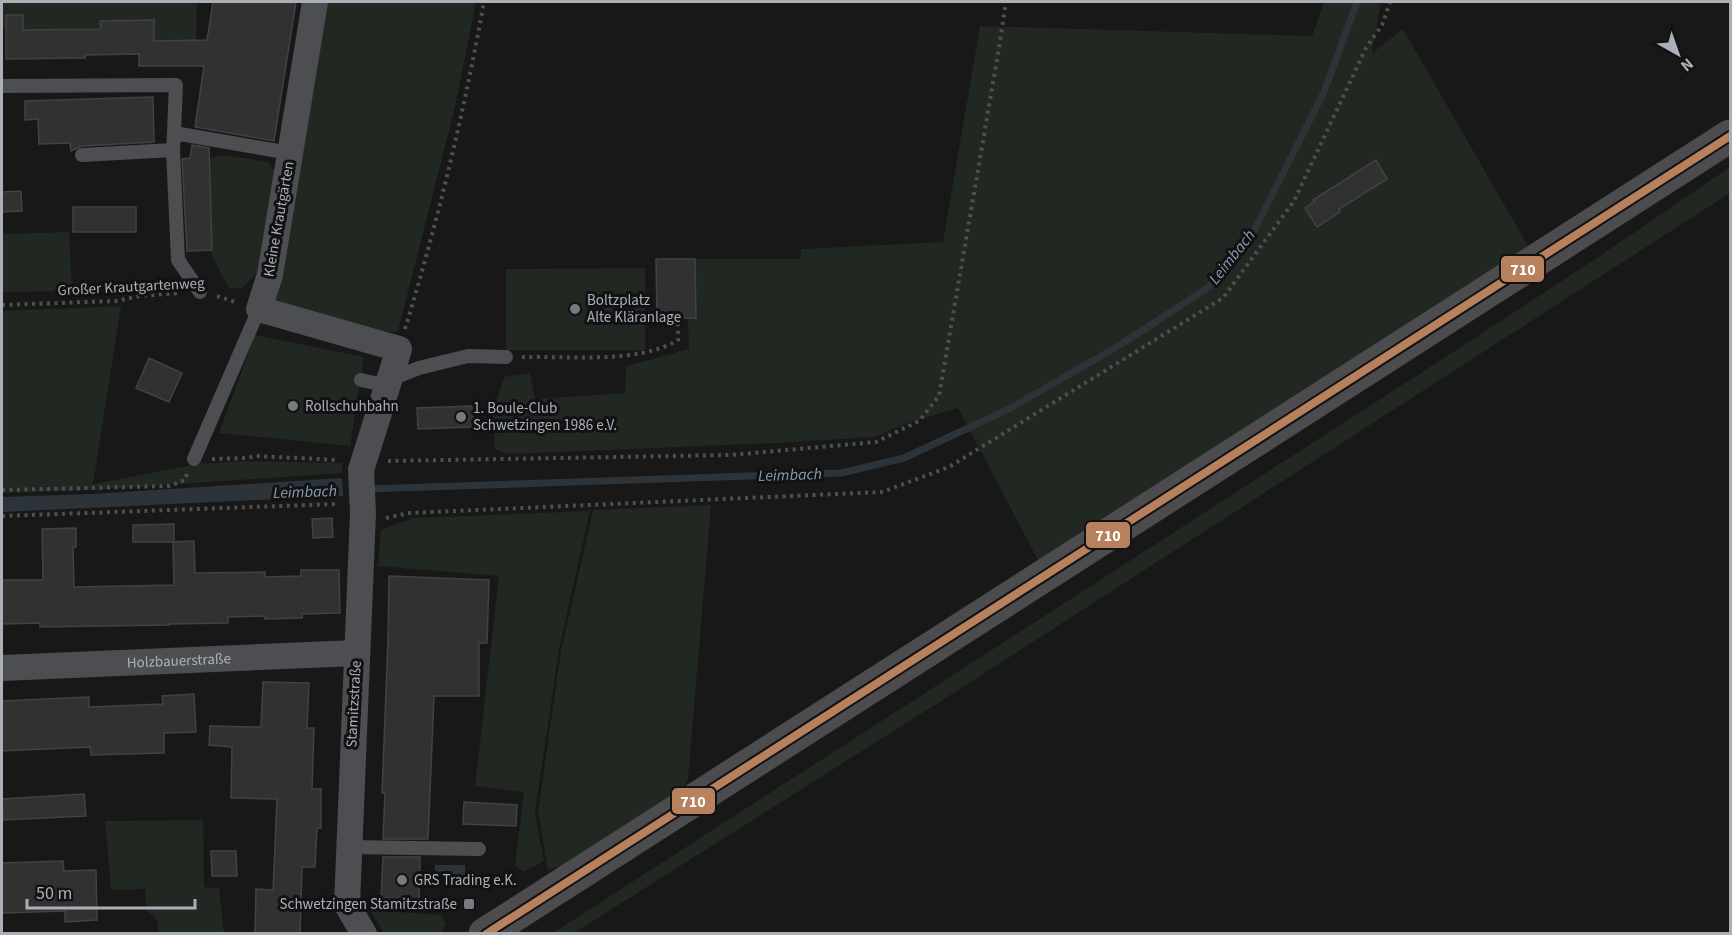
<svg xmlns="http://www.w3.org/2000/svg" width="1732" height="935" viewBox="0 0 1732 935" font-family="'Source Sans 3',sans-serif">
	<style>
		.green { fill: #212721 }
		.water { fill: #2c3339 }
		.lines { fill: none; stroke-linecap: round; stroke-linejoin: round }
		.stream { stroke: #2c3339; stroke-width: 7 }
		.building { fill: #313132; stroke: #414244; stroke-width: 1.5 }
		.path { stroke: #4e4f51; stroke-width: 4; stroke-dasharray: 3 4.5; stroke-linecap: butt }
		.service { stroke: #4d4e51; stroke-width: 14 }
		.minor { stroke: #4d4e51; stroke-width: 26 }
		.secondary { stroke: #4c4c4e; stroke-width: 33 }
		.bus-1-casing { stroke: #121214; stroke-width: 12 }
		.bus-1 { stroke: #b6815c; stroke-width: 8 }
		.poi-dot { fill: #787a7f; stroke: #121214; stroke-width: 2 }
		.labels { text-anchor: middle; dominant-baseline: central; stroke-width: 6; stroke-linejoin: round; paint-order: stroke }
		.street-label { font-size: 15px; fill: #abafb7; stroke: #121214 }
		.poi-label { font-size: 15px; fill: #abafb7; stroke: #121214; text-anchor: start }
		.water-label { font-size: 16px; font-style: italic; fill: #859daf; stroke: #121214 }
		.line-badge { stroke: #121214; stroke-width: 2 }
		.badge-label { font-size: 16px; text-anchor: middle; font-weight: bold; fill: #fff }
	</style>
	<rect width="100%" height="100%" fill="#181818"/>
	<path class="green" d="M2 2H197L196 48 154 41V21L100 22 101 28 23 30 22 15H6V31L2 30Z
		M321 2H476L455 107 398 331 390 332 281 308 272 302Z
		M1324 2H1381L1372 53 1403 29 1528 246 1039 562 958 408 910 422 874 437 778 443 508 454 495 449 493 413 504 377 530 373 535 399 625 393 626 366 689 349 688 318 696 317 695 259H800L801 249 943 242 980 26 1312 36Z
		M225 155 268 162 278 176 261 269 242 288H229L212 256 209 158Z
		M1730 167V193L949 696 574 933H553L1444 358 1600 256Z
		M69 232 72 291 2 292V234Z
		M645 268V350H506V269Z
		M121 306 93 484 198 464 246 461 342 463V473L92 490 2 493V311Z
		M255 335 364 357 350 446 219 433Z
		M711 505 688 779 678 798 567 864 548 870 538 812 561 651 593 510Z
		M590 511 559 649 535 813 544 861 523 872 515 865 524 792 475 786 499 576 378 566 381 530 413 518Z
		M203 820 204 887 219 888 224 933H159L157 920 146 910 145 889 111 890 105 821Z
		M370 910 441 915 446 924 441 933H384Z"/>
	<path class="water" d="M342 478 343 496 2 512V497L92 494Z
		M435 865H465V878H435Z"/>
	<g class="lines">
		<path class="stream" d="M367 489 841 473 904 458 1009 409 1120 345 1209 287 1252 235 1324 92 1357 2"/>
	</g>
	<path class="building" d="M213 2H296L274 141 195 127 204 66H139V54L85 55V58L6 59V15H23V30L101 29 100 21 154 20V41L207 40Z
		M153 97 154 142 82 146 71 151 70 143 39 144 38 119 25 120V101Z
		M192 145 209 148 212 250 187 251 182 159 190 158Z
		M1376 160 1387 179 1339 209 1340 212 1317 227 1305 208 1315 201 1313 200Z
		M21 191 22 211 2 212V192Z
		M73 207H136V232H73Z
		M656 259H695L696 318H657Z
		M149 358 182 373 169 402 136 388Z
		M472 406 473 427 418 429 417 408Z
		M332 518 333 537 313 538 312 519Z
		M174 524V542H133V525Z
		M76 528V547H73L74 587 174 585 173 542 194 541 195 573 265 572V577L301 576V570H339L340 613 302 614V618L265 619V616L228 617V623L169 624V625L40 627V623L2 624V580H43L42 529Z
		M389 576 489 580 487 643H479V696H434L428 839H383L385 793H382L388 640Z
		M263 682 309 683 307 728H314L312 789H321V828H317L315 867H302L300 933H255L256 889 273 890 277 799 231 798 232 747 209 745 210 726 261 727Z
		M194 694 196 732 164 733V753L91 755 90 747 2 751V701L89 697V707L163 704 162 696Z
		M84 794 86 816 3 820 2 799Z
		M464 802 517 805 516 826 463 824Z
		M211 851H236L237 876H212Z
		M383 857H420L419 899 381 898Z
		M63 861 64 871 96 870 97 920 65 922V911L2 913V863Z"/>
	<g class="lines">
		<path class="path" d="M217 296 238 303
			M2 305 116 301 140 296 180 293
			M405 329C438 221 464 112 484 2
			M522 357C568 356 639 364 678 340V321
			M212 459 248 458 255 456 339 460
			M388 461 730 455 876 442 919 421 939 396 998 54 1006 2
			M2 490 169 486 185 480 187 474
			M2 516 336 504 337 507
			M386 518 409 513 882 492 949 467 1223 298 1294 201 1366 48 1382 25 1390 2"/>
		<path class="service" d="M2 86 176 85 174 133
			M82 155 173 150
			M200 292 178 260 173 150 174 133 290 153
			M391 379 419 368 468 356 506 357
			M361 380 388 386
			M194 459 259 309
			M349 847 479 849"/>
		<g class="minor">
			<path d="M315 2 270 275 259 309 399 349 361 470 363 513 347 905 364 934"/>
			<path id="s1" d="M2 668 356 653"/>
		</g>
		<path class="secondary" d="M485 934 1730 136"/>
		<g class="bus-1-casing">
			<path id="bus-1" d="M486 934 1730 136"/>
		</g>
		<use href="#bus-1" class="bus-1"/>
	</g>
	<g class="poi-dot">
		<circle cx="575" cy="309" r="6"/>
		<circle cx="293" cy="406" r="6"/>
		<circle cx="461" cy="417" r="6"/>
		<circle cx="402" cy="880" r="6"/>
		<rect x="463" y="898" width="12" height="12" rx="3"/>
	</g>
	<g class="labels">
		<g class="street-label">
			<text transform="translate(279 219) rotate(-80)">Kleine Krautgärten</text>
			<text transform="translate(131 287) rotate(-3)">Großer Krautgartenweg</text>
			<text stroke="none"><textPath href="#s1" startOffset="177">Holzbauerstraße</textPath></text>
			<text transform="translate(354 704) rotate(-87)">Stamitzstraße</text>
		</g>
		<g class="poi-label">
			<text x="587" y="300">Boltzplatz<tspan x="587" dy="17">Alte Kläranlage</tspan></text>
			<text x="305" y="406">Rollschuhbahn</text>
			<text x="473" y="408">1. Boule-Club<tspan x="473" dy="17">Schwetzingen 1986 e.V.</tspan></text>
			<text x="414" y="880">GRS Trading e.K.</text>
			<text x="457" y="904" text-anchor="end">Schwetzingen Stamitzstraße</text>
		</g>
		<g class="water-label">
			<text transform="translate(1232 257) rotate(-52)">Leimbach</text>
			<text transform="translate(790 475) rotate(-2)">Leimbach</text>
			<text transform="translate(305 492) rotate(-2)">Leimbach</text>
		</g>
	</g>
	<g class="line-badge">
		<rect x="1500" y="255" width="45" height="28" rx="6" fill="#b6815c"/>
		<rect x="1085" y="521" width="46" height="28" rx="6" fill="#b6815c"/>
		<rect x="671" y="787" width="45" height="28" rx="6" fill="#b6815c"/>
	</g>
	<g class="badge-label">
		<text x="1523" y="275">710</text>
		<text x="1108" y="541">710</text>
		<text x="693" y="807">710</text>
	</g>
	<rect width="1732" height="935" fill="none" stroke="#abafb7" stroke-width="6"/>
	<g transform="translate(1678 54) rotate(140)" stroke="#121214" stroke-width="4.5" paint-order="stroke">
	<path d="M0-4.5L10 22L0 15L-10 22Z" fill="#abafb7"/>
	<text y="-9" font-size="16" font-weight="bold" text-anchor="middle" fill="#abafb7">N</text>
	</g>
	<path d="M27 899v9h168v-9" fill="none" stroke="#abafb7" stroke-width="3"/>
	<text x="36" y="899" font-size="18" fill="#abafb7" stroke="#121214" stroke-width="4.5" paint-order="stroke">50 m</text>
</svg>
